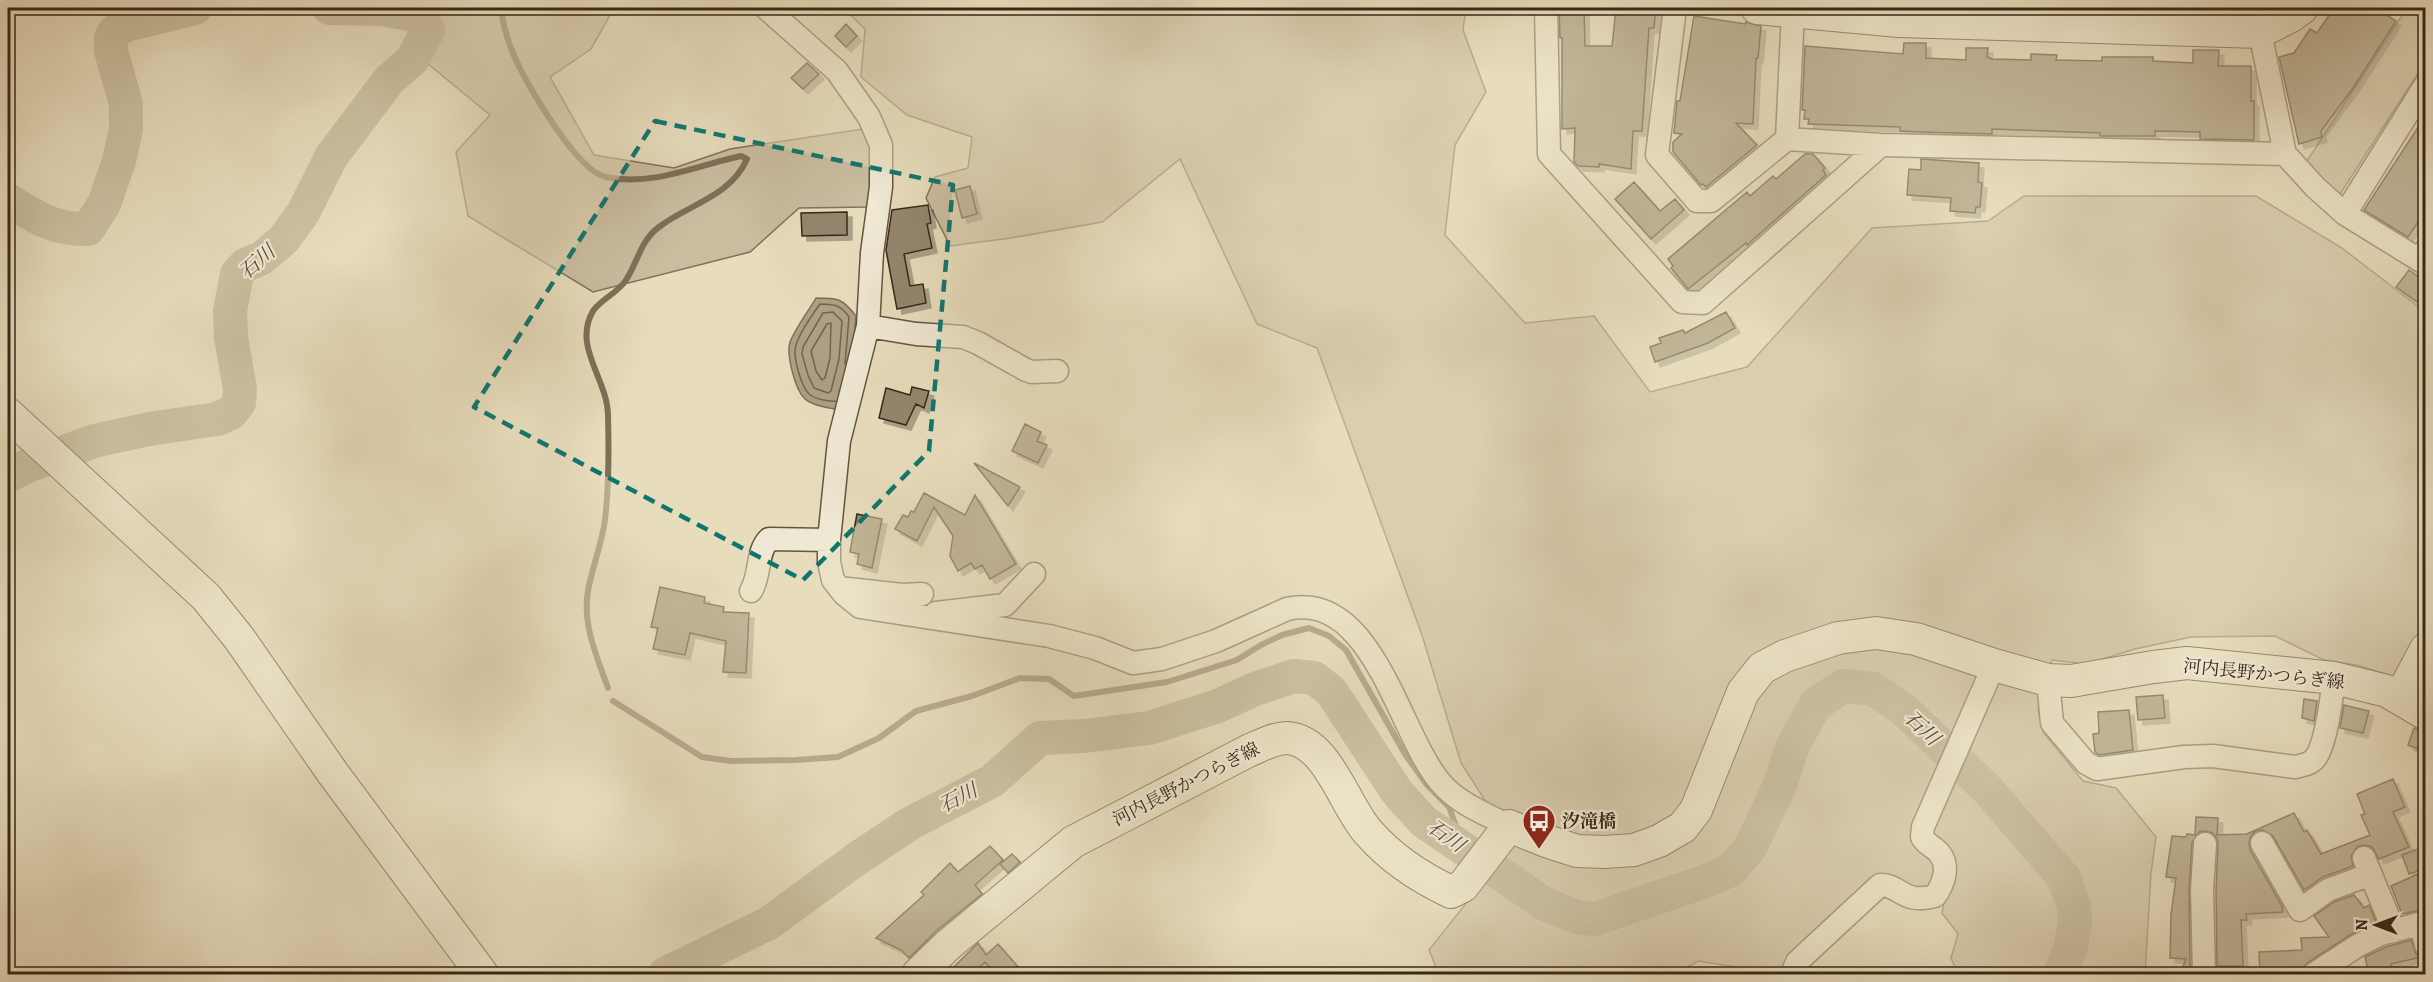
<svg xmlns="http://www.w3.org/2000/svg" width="2433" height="982" viewBox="0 0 2433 982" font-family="Alegreya,'Noto Serif JP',serif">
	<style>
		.green { fill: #c9bda0; stroke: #80725c; stroke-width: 1.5 }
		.water { fill: #ac9f84; stroke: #7e6f58; stroke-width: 1.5 }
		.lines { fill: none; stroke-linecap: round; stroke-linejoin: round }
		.shore { stroke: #72644e; stroke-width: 1.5 }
		.stream { stroke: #7e6f58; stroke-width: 6 }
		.river { stroke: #ac9f84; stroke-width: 34 }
		.building { fill: #93866d; stroke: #382817; stroke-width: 1.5; filter: url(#shadow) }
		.lane-casing { stroke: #645540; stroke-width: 13 }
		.street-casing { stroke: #645540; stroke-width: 25 }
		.secondary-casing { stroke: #382817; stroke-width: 34 }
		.lane { stroke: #efe8d3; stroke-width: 10 }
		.street { stroke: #efe8d3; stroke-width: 22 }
		.secondary { stroke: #efe8d3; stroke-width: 32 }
		.marked { fill: none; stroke: #0f766e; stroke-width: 4.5; stroke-dasharray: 12 8; stroke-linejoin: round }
		.labels { text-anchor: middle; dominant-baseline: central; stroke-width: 4.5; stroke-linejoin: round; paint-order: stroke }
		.street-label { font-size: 18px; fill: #382817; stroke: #efe8d3 }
		.poi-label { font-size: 18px; font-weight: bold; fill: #382817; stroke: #efe8d3; text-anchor: start }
		.water-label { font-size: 20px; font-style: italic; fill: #5b4c38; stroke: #efe8d3 }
	</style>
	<defs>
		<filter id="shadow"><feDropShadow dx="5" dy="5" stdDeviation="0" flood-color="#0004"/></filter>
	</defs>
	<rect width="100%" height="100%" fill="#e7dcbc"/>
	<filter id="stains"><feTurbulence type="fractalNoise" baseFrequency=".00333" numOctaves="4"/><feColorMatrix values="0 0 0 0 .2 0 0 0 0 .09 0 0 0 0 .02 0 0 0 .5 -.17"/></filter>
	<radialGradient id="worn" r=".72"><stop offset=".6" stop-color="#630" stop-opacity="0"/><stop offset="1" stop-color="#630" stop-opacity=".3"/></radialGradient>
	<path class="green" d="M413 8H614L591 49 550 77 594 155 674 168 730 149 869 128 876 149 870 207 799 208 750 252 593 292 468 216 456 152 490 115 427 63Z
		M843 8H1466L1463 30 1486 92 1455 145 1445 235 1525 323 1594 316 1650 392 1747 367 1872 228 1988 221 2024 196H2256L2342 248 2425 312V678L2404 680 2357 665 2324 660 2275 636 2191 637 2135 649 2086 664 2052 660 2038 709 2043 732 2083 781 2116 788 2156 837 2151 873 2145 974H1958L1951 958 1958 934 1942 913 1945 897 1904 883 1873 876 1821 924 1777 974 1699 961 1673 974H1439L1429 950 1513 844 1461 763 1422 635 1317 348 1257 324 1180 159 1102 222 1011 238 950 246 926 198 935 177 968 168 972 137 907 115 861 77 865 29Z
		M2407 8H2425V62L2337 199 2305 164Z"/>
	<path class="water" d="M816 298C838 298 842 298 856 316L852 361 841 410C830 408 813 406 805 399 795 390 786 354 790 342 796 327 808 312 816 298Z"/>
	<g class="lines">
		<path class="shore" d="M833 312 842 321 839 359 831 391 828 393 814 388 808 375 802 354 803 347 823 313Z
			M831 323 830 358 825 378 822 380 816 371 811 351 827 324Z
			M836 401C829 402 815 399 809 394 801 386 792 355 796 345 800 332 812 315 820 304 834 304 841 305 849 317L845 364"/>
		<path class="stream" d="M501 8C503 26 508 43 516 60 528 87 578 172 606 177 652 187 698 165 741 156L747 159C730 197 689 204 659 227 640 241 638 262 626 280 618 293 601 299 593 311 572 347 608 379 608 416 609 450 609 485 605 520 602 544 592 567 588 591 582 624 597 657 608 688
			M613 701 702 757 731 761 796 760 838 757 879 738 916 711 972 696 1020 678 1049 679 1074 696 1167 682 1237 660 1261 645 1282 635 1309 628 1329 636 1346 650 1405 754 1427 785 1449 807 1465 851"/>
		<path class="river" d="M8 200C36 217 53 230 88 229L104 204 119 161 126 129V104L111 51V38L115 31 126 25 195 8
			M8 476 25 467 94 441 149 429 217 419 231 413 239 403 240 389 231 337 230 311 237 274 245 265 262 258 284 239 303 213 331 157 389 80 412 60 428 30 420 16 381 9 329 8
			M665 974 769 923 858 858 909 824 992 781 1040 738 1084 736 1149 728 1218 706 1255 689 1294 676 1314 678 1331 691 1397 792 1423 821 1545 904 1577 917 1595 919 1706 881 1731 870 1750 848 1780 785 1793 745 1816 704 1843 686 1874 689 1905 711 1988 790 2064 878 2074 907 2075 923 2071 946 2060 974"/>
	</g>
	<path class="building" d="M1559 8H1584L1585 46H1612L1616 8 1656 9 1654 28H1649L1642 131H1633L1631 169 1599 164V167L1578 166 1574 162 1575 128 1562 129V38H1560Z
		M2334 8H2376L2396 21 2353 88 2321 131 2322 137 2299 144 2279 57 2294 53 2310 29 2317 33Z
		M1694 16 1745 24 1746 22 1761 26 1758 58H1756L1753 124 1736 123 1757 145 1706 187 1703 184 1701 185 1673 152V142L1682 134 1674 133 1675 122 1677 101H1680Z
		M846 24 857 36 846 47 835 36Z
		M1904 43H1926V58L1966 60V48H1988L1987 57 1992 59 2031 60V54L2057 55 2056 60 2102 61V57H2153V61L2193 63V50H2219L2218 66H2251V101H2254V140L2200 139V132L2155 131V136H2100V133L1992 129V134L1923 132 1900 131V127L1808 124 1809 119H1804L1805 110H1802L1805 46 1903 54Z
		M807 63 819 74 803 89 791 78Z
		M2426 115V210L2408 237 2364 210Z
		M1805 154H1813L1825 168 1823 170 1826 175 1747 245 1746 243 1688 289 1671 268 1673 266 1668 259 1747 192 1750 196 1773 176 1776 179Z
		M1921 159 1979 163 1978 182 1982 183 1980 207H1976L1975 213 1950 211 1951 198 1907 195 1909 169 1921 170Z
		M1634 182 1660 211 1675 199 1684 210 1651 239 1615 199Z
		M970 186 977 214 962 218 955 190Z
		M928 205 931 223 927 224 932 248 904 254 910 286 923 284 926 303 897 309 886 250 892 210Z
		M847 212V235L802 236 801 213Z
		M2409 270 2426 282V308L2396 287Z
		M1726 312 1735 328 1708 343 1655 362 1650 347 1661 343 1659 338 1683 330 1685 333Z
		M912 387 929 391 924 408 916 404 906 425 879 418 886 388 910 395Z
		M1025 424 1041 432 1037 441 1047 445 1038 463 1012 451Z
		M974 463 1020 487 1008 506Z
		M924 493 965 515 975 495 1016 564 990 579 982 565 975 569 971 563 958 571 950 556 953 536 934 507 917 541 895 529 903 515 908 517 911 511 914 512Z
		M857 514 882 519 872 568 857 564 859 554 850 552Z
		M660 587 705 597 704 603 724 607 723 612 749 613 746 673 723 672 726 641 690 633 685 655 653 649 658 628 651 627Z
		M2163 695 2165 718 2138 720 2136 697Z
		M2304 699 2317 701 2314 721 2302 718Z
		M2344 705 2369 711 2363 733 2340 728Z
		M2129 710 2133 750 2099 755 2095 752 2093 734 2099 733 2098 712Z
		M2414 728 2426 732V741L2422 751 2408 745Z
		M2393 779 2405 807 2393 812 2409 847 2379 859 2372 847 2365 845 2358 846 2351 856 2353 866 2323 877 2304 890 2273 836 2263 830 2256 831 2251 836 2249 842 2250 850 2282 906 2283 912 2246 914 2247 920H2241L2243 966H2217L2216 890 2218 844 2217 838 2212 833 2205 831 2199 832 2192 843 2189 889 2190 969H2182L2186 959 2170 958 2171 915 2176 878 2166 877 2172 836 2186 837 2187 834 2195 835 2196 817 2218 818 2217 835 2247 834 2294 813 2304 832 2307 830 2321 854 2370 835 2361 815 2365 814 2357 794Z
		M990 846 1003 860 975 885 982 894 936 931 909 958 901 950 876 938 924 895 921 892 950 863 958 872Z
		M2426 846V868L2409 874 2402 855Z
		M1012 854 1020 862 1008 873 1000 864Z
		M2418 874 2426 891V909L2402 914 2391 886Z
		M2354 895 2364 908 2369 905 2376 922 2350 935 2307 963 2300 971V975H2260L2259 952 2302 950 2301 938 2329 937 2314 916 2334 902Z
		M2411 940 2416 954 2421 957 2391 964 2394 975H2369L2365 957 2386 947Z
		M978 943 986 955 998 944 1025 975H996L985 962 971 975H946Z"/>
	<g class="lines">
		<g class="lane-casing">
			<path id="lane" d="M2414 257 2426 239"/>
		</g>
		<g class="street-casing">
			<path id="street" d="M766 8 837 71 869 117 881 145V187L872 253 868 326 839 441 829 540V562L833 580 844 594 860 607 1049 636 1095 648 1133 663 1162 659 1216 641 1287 609C1373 590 1398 732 1440 782 1457 803 1486 814 1509 826
				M1546 8 1549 154 1682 302 1703 303 1881 145
				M1675 8 1657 155 1697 201H1711L1787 139 1881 145 2285 154
				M2260 32 2285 154 2315 187 2345 214 2426 264
				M1787 139 1793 11
				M2345 214 2426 84
				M868 326 916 334 963 337 978 343 1026 370 1032 372 1057 371
				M839 588 902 595 922 594
				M751 591C761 575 756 552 769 539L829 540
				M936 613 1005 605 1034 574
				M2048 680 2052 723 2086 763 2097 769 2184 757 2213 756 2295 767C2304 765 2311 764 2316 757 2326 743 2332 696 2334 678
				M2262 843 2300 910 2328 890 2371 874
				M2205 844 2202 890 2204 972 2207 974
				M2364 858 2394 931
				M2421 923 2426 945
				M1792 974 1797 962 1880 885C1900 884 1902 905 1935 896 1943 885 1950 867 1940 854 1935 847 1926 845 1922 837L1923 827 1994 665
				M2314 974 2357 946 2381 934 2426 922"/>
		</g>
		<g class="secondary-casing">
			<path id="secondary" d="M1757 8 1899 21 2260 32 2291 16 2302 8
				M8 414 206 597 239 638 332 772 482 974
				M2400 698 2426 649
				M918 974 948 945 1073 842 1248 751C1260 746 1274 738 1287 738 1328 740 1345 808 1369 833 1391 858 1421 878 1451 892L1463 886 1509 826 1546 841 1577 851 1604 852 1634 850 1659 841 1683 827 1696 810 1743 692 1762 668 1785 656 1838 638 1876 633 1916 639 1994 665 2048 680 2071 681 2153 667 2187 663 2334 678 2387 691 2426 714"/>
		</g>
		<use href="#lane" class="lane"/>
		<use href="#street" class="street"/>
		<use href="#secondary" class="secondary"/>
	</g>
	<path d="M0 0H2433V982H0ZM655 121 953 185 929 451 803 580 474 407Z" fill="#e7dcbc" fill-opacity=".55" fill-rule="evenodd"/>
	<path class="marked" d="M655 121 953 185 929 451 803 580 474 407Z"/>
	<defs>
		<g id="bus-pin" transform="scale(1.725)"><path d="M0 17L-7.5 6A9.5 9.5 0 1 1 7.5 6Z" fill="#8f2418" stroke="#efe8d3"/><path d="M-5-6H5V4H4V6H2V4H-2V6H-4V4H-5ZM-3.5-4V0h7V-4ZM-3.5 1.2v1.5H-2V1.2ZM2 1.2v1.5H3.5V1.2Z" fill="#fff"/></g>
	</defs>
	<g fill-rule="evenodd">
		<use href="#bus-pin" x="1539" y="821"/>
	</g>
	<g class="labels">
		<g class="street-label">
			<text transform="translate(2264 674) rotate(6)">河内長野かつらぎ線</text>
			<text transform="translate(1186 784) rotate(-27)">河内長野かつらぎ線</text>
		</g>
		<g class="poi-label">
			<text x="1562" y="821">汐滝橋</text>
		</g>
		<g class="water-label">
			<text transform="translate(257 262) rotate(-41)">石川</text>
			<text transform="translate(1922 728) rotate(43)">石川</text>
			<text transform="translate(958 798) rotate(-27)">石川</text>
			<text transform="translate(1446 836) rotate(35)">石川</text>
		</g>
	</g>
	<rect width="2433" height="982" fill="none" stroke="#e7dcbc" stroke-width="30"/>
	<rect x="9" y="9" width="2415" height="964" fill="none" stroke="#382817" stroke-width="3"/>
	<rect x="15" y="15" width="2403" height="952" fill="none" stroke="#382817" stroke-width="1.5"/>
	<g transform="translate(2376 925) rotate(270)" stroke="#efe8d3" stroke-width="4.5" paint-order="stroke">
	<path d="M0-4.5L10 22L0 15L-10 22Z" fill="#382817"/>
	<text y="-9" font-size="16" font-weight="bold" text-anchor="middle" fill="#382817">N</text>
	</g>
	<rect width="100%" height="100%" filter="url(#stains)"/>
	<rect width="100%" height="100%" fill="url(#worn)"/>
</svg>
